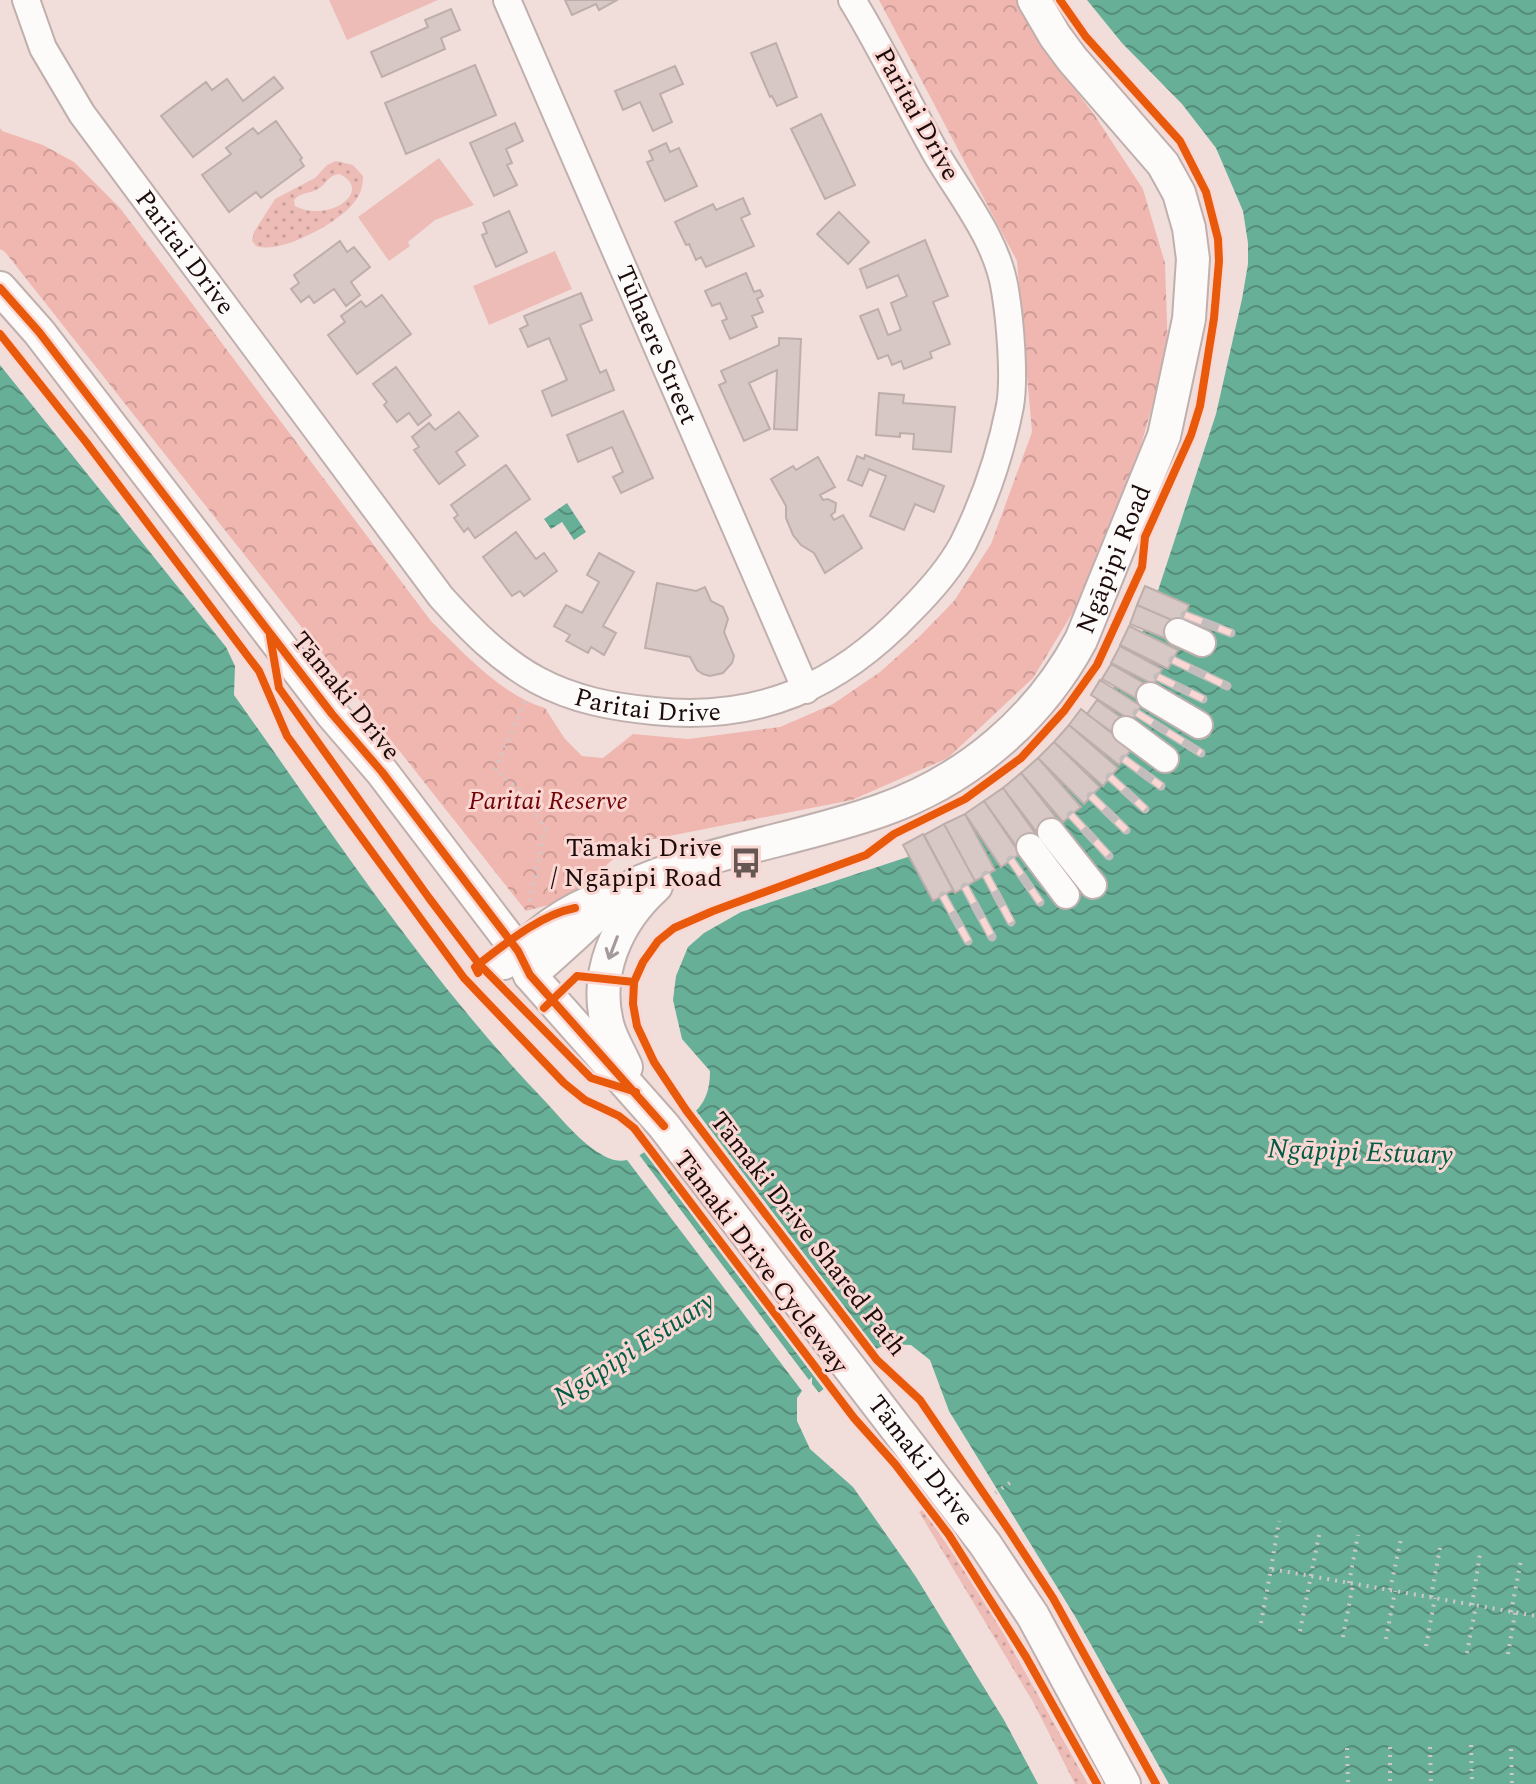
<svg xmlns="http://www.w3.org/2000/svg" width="1536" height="1784" viewBox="0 0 1536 1784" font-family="Spectral,serif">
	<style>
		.grass { fill: url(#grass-dots); fill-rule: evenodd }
		.forest { fill: url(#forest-crowns) }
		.pitch { fill: #edbcb6 }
		.water { fill: url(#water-waves) }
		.pier { fill: #f1dedb }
		.building { fill: #d7c7c5; stroke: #beaeab; stroke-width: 2 }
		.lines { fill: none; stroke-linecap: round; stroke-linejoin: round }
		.minor-casing { stroke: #c0b0ad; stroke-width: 30 }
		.major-casing { stroke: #c0b0ad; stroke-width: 36 }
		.path { stroke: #cec9c8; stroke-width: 4; stroke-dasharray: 2 6; stroke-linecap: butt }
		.minor { stroke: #fdfafa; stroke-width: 26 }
		.major { stroke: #fdfafa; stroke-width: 32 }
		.rail-casing { stroke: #c2bdbc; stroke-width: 9 }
		.rail { stroke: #fad7d2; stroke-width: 6; stroke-dasharray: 18; stroke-linecap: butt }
		.cycleway-casing { stroke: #fad7d2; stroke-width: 13 }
		.cycleway { stroke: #e8590c; stroke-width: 8 }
		.oneway { stroke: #a39b9a }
		.labels { text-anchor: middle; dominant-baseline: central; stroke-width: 6; stroke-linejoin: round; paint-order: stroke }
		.street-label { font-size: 26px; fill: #1b0c0b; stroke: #fad7d2 }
		.park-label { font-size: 26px; font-style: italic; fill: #720307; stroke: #fad7d2 }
		.poi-label { font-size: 26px; fill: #1b0c0b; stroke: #fad7d2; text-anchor: end }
		.water-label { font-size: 28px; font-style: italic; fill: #025c46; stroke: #fad7d2 }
	</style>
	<defs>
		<pattern id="grass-dots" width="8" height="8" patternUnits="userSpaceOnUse" patternTransform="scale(2)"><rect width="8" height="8" fill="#edbcb6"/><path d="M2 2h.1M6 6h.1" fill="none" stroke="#cba09b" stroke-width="1.8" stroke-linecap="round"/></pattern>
		<pattern id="forest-crowns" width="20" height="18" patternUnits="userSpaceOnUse" patternTransform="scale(2)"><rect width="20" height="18" fill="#f0b7b0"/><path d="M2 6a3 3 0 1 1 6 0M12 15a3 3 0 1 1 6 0" fill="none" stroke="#cd9c96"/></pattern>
		<pattern id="water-waves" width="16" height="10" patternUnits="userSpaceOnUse" patternTransform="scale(2)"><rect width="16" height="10" fill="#68af98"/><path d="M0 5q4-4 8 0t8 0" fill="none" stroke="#558d7a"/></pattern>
	</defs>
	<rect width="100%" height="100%" fill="#f1dedb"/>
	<path class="grass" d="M336 161 353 165 363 176C363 188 360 196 352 205 337 223 280 255 256 246L252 241 254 232 275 199 315 178 327 165ZM339 174C375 190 329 224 295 206L294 200C301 192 309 194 318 189 327 184 327 176 339 174Z
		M923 1509 988 1606 1088 1784H1075L1033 1702 919 1512Z"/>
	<path class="forest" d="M879 0H1020L1034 34 1095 116 1143 189 1165 263 1168 352 1141 445 1084 594 1033 678 948 758 852 800 629 844 571 899 526 911 5 252 0 249V128L2 131 43 145 74 162 120 208 431 621C464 653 500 694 545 708L565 739 582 756 603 758 633 734 688 739 780 727 833 704 880 672 918 638 954 601 991 544 1032 432 1017 261Z"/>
	<path class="pitch" d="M329 0H438L347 40Z
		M439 158 474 205 435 220 408 242 410 246 389 261 358 217Z
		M555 251 572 289 489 325 473 286Z"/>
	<path class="water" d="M1087 0H1536V1784H1169L1076 1618 949 1411 930 1360 911 1345 888 1344 876 1349 808 1401 821 1438 1063 1784H0V365L226 647 235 666 234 695C332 833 426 977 543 1099 562 1119 585 1149 611 1159 632 1167 654 1145 669 1133 694 1113 710 1106 710 1071L682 1039 673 1000 676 976 688 947 704 933 741 912 944 845 981 822 1043 772 1080 738 1123 674 1149 618 1216 414 1242 299 1248 264V243L1243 211 1216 148 1182 104 1122 43Z
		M567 503 586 532 574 540 562 522 551 529 544 519Z"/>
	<path class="pier" d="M694 1108 879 1353 826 1392 643 1149Z
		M637 1152 809 1380 812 1377V1384L821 1395 813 1402V1408L824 1436 868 1465 892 1496 996 1658 1065 1784H1038L1004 1720 916 1577 853 1487 810 1449 797 1421V1398L802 1391 624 1156Z"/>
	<path class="building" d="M565 0H617L599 10 596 4 572 15Z
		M451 9 460 30 441 38 445 49 382 77 371 52 428 27 425 20Z
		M776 43 797 97 777 106 772 96 770 97 751 53Z
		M475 65 496 115 406 154 385 103Z
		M675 66 683 84 660 94 672 122 653 131 640 102 623 110 615 91Z
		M274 77 283 88 193 157 161 116 206 82 212 90 227 79 243 101Z
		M821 114 855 185 825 199 791 129Z
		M276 121 302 158 300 160 304 166 261 198 256 192 229 212 202 175 231 154 226 148 253 128 258 134Z
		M515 123 523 141 506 149 512 163 507 165 517 185 494 196 470 143Z
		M666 143 670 152 679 148 697 186 665 201 647 162 653 160 649 151Z
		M743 198 750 214 741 218 754 246 706 267 701 257 696 260 689 244 686 245 675 222 713 204 716 210Z
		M509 211 527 252 496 267 482 235 487 233 483 223Z
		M839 212 869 242 848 264 817 234Z
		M925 240 948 296 933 302 950 344 930 352 932 358 904 369 901 361 892 365 888 355 878 359 860 316 878 309 888 335 901 330 891 303 907 296 898 275 867 288 860 269Z
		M340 241 347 252 354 247 370 267 351 282 360 295 346 306 334 289 314 303 309 296 301 302 291 289 299 283 294 275Z
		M746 273 754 292 760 290 763 296 757 299 763 312 752 316 757 327 730 339 722 321 727 319 720 303 712 306 705 291Z
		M581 293 592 320 580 325 600 373 606 370 614 390 552 416 542 391 567 380 549 338 528 347 520 329 528 325 524 316Z
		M382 295 411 334 357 374 328 335 345 322 341 316 361 301 366 307Z
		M779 338 801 339 797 430 774 429 777 370 749 383 770 429 744 441 719 385 726 382 721 371 779 345Z
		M396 367 431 415 418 425 409 413 397 422 384 405 387 402 373 384Z
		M879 393 904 395 903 403 955 407 951 452 913 449 914 434 900 433V437L876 435Z
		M623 411 653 478 621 493 613 477 623 472 612 447 578 462 567 435Z
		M459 412 478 436 456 452 465 465 439 484 414 450 419 447 412 437 429 423 435 430Z
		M865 455 944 486 934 512 915 504 904 530 870 516 886 476 869 469 862 486 848 480 857 456 864 459Z
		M818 457 835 487 820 495 823 500 828 499 836 503 835 512 831 515 834 520 843 515 862 548 825 573 814 553 801 545 793 535 786 518V506L771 479 793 466 796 470Z
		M506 465 530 499 475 538 468 528 464 532 454 518 458 515 451 505Z
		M516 532 536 559 544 553 557 571 524 596 520 591 512 596 483 557Z
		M599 553 634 572 603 626 616 633 604 655 591 647 588 653 566 641 570 635 554 626 566 605 582 613 599 582 587 575Z
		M657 583 696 591 705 587 711 601 723 607 728 619 724 632 734 656 732 663 723 673 710 676 703 674 697 670 690 657 645 648Z
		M1145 586 1189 605 1181 624 1137 605Z
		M1137 605 1181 624 1174 642 1130 624Z
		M1129 626 1178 650 1168 669 1120 645Z
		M1120 646 1162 669 1154 685 1111 663Z
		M1111 664 1154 689 1146 704 1102 679Z
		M1100 680 1141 706 1132 721 1091 695Z
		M1097 700 1130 724 1120 738 1087 714Z
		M1081 709 1132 749 1119 765 1069 725Z
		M1069 725 1118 768 1103 786 1054 742Z
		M1054 742 1100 787 1084 804 1038 758Z
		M1038 758 1081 807 1063 822 1021 773Z
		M1021 773 1061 824 1042 839 1003 788Z
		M1003 788 1040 840 1021 853 984 801Z
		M984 801 1020 854 1001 867 965 814Z
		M965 814 995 870 975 881 944 824Z
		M944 824 975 881 955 893 924 835Z
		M923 834 953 890 933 901 903 845Z"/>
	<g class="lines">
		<g class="minor-casing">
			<g id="minor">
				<path id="s1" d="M26 0 43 48 82 114 441 597C470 629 499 659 537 680 574 700 613 707 654 711 759 722 839 686 910 611 930 591 949 570 963 544 984 502 1001 452 1010 406 1015 377 1010 320 1005 290 997 238 959 194 934 150 906 100 882 49 852 0"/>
				<path id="s2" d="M507 0 806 690"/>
				<path d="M1178 632 1202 643"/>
				<path d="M1150 696 1199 725"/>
				<path d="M1126 730 1165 759"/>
				<path d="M1051 832 1093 885"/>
				<path d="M1030 847 1066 895"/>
			</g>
		</g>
		<g class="major-casing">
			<g id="major">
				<path id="s3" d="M0 288 39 332 332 714 382 772 518 951 530 975 664 1126 985 1544 1033 1616 1124 1784"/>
				<path d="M504 963C534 938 560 913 597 900"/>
				<path id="s4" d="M530 975C547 960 564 945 580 930 599 912 618 892 642 881 719 849 804 838 882 810 967 780 1039 719 1081 640L1164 436 1189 319 1193 259 1189 228 1179 193 1163 164 1072 59 1055 36 1034 0"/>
				<path d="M626 1067C620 1053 612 1041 608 1027 593 974 617 921 656 886"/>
			</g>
		</g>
		<path class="path" d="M525 702 495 770 520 790 545 829 529 905
			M995 1493 1011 1482
			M1271 1569 1279 1521
			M1349 1583 1358 1535
			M1390 1590 1401 1539
			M1431 1597 1440 1548
			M1472 1605 1480 1554
			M1511 1612 1521 1560
			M1261 1623 1271 1569 1536 1616
			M1300 1631 1320 1530
			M1343 1637 1353 1584
			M1386 1639 1395 1591
			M1426 1646 1435 1598
			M1467 1653 1476 1606
			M1508 1654 1515 1613
			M1471 1745 1472 1784
			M1390 1747V1784
			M1430 1747 1431 1784
			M1347 1748 1348 1784
			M1511 1749 1512 1784"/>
		<use href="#minor" class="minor"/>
		<use href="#major" class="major"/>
		<g class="rail-casing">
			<path id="rail" d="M1185 615 1231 633
				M1173 660 1227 686
				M1158 677 1203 699
				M1137 713 1201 753
				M1124 759 1161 786
				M1110 777 1145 809
				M1091 796 1126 830
				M1071 815 1109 856
				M1011 860 1040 902
				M986 875 1011 922
				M965 887 992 937
				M943 896 968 941"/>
		</g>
		<use href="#rail" class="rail"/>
		<g class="cycleway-casing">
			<path id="cycleway" d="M1060 0 1086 37 1180 141 1206 192 1218 239 1219 261 1214 318 1200 406 1191 435 1145 537 1142 567 1097 665 1064 711 1021 758 965 799 894 834 866 855 713 911 674 928 658 941 643 962 634 982 633 1004 637 1026 654 1062 686 1110 877 1360 920 1400 1008 1529 1053 1598 1156 1784
				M0 288 39 332 332 714 382 772 518 951 530 975 664 1126
				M0 334 86 442 259 671 287 736 464 978 564 1083 585 1100 619 1116 634 1128 854 1418 895 1464 949 1535 1026 1657 1097 1784
				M270 636 279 688 429 898 479 964 591 1078 636 1092
				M478 973 475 967C504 945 539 915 575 908
				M544 1008 577 976 634 982"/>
		</g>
		<use href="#cycleway" class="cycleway"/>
	</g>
	<defs><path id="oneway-shaft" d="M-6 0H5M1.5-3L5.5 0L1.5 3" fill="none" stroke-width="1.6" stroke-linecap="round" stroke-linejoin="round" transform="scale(2)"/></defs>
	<use class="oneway" href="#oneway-shaft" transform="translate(613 948) rotate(111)"/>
	<defs>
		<g id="bus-bare" transform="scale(2.4)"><path d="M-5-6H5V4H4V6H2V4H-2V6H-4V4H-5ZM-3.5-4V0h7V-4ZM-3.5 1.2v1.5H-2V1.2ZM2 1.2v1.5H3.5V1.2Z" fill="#665654" stroke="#fad7d2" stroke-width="2.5" paint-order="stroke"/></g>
	</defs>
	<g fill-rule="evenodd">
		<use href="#bus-bare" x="746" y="863"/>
	</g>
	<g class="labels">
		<g class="street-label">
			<text transform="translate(917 114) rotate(61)">Paritai Drive</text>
			<text stroke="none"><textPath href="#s1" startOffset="300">Paritai Drive</textPath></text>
			<text stroke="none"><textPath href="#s2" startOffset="376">Tūhaere Street</textPath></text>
			<text stroke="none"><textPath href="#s4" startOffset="752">Ngāpipi Road</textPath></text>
			<text transform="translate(346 696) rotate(51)">Tāmaki Drive</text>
			<text stroke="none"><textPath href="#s1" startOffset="972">Paritai Drive</textPath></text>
			<text transform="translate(808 1234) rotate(52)">Tāmaki Drive Shared Path</text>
			<text transform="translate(761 1262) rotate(53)">Tāmaki Drive Cycleway</text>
			<text stroke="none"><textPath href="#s3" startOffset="1492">Tāmaki Drive</textPath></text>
		</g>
		<g class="park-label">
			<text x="548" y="801">Paritai Reserve</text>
		</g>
		<g class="poi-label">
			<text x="722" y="848">Tāmaki Drive<tspan x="722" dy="30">/ Ngāpipi Road</tspan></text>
		</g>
		<g class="water-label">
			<text transform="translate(1360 1152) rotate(2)">Ngāpipi Estuary</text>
			<text transform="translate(634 1349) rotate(-33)">Ngāpipi Estuary</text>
		</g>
	</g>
</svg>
